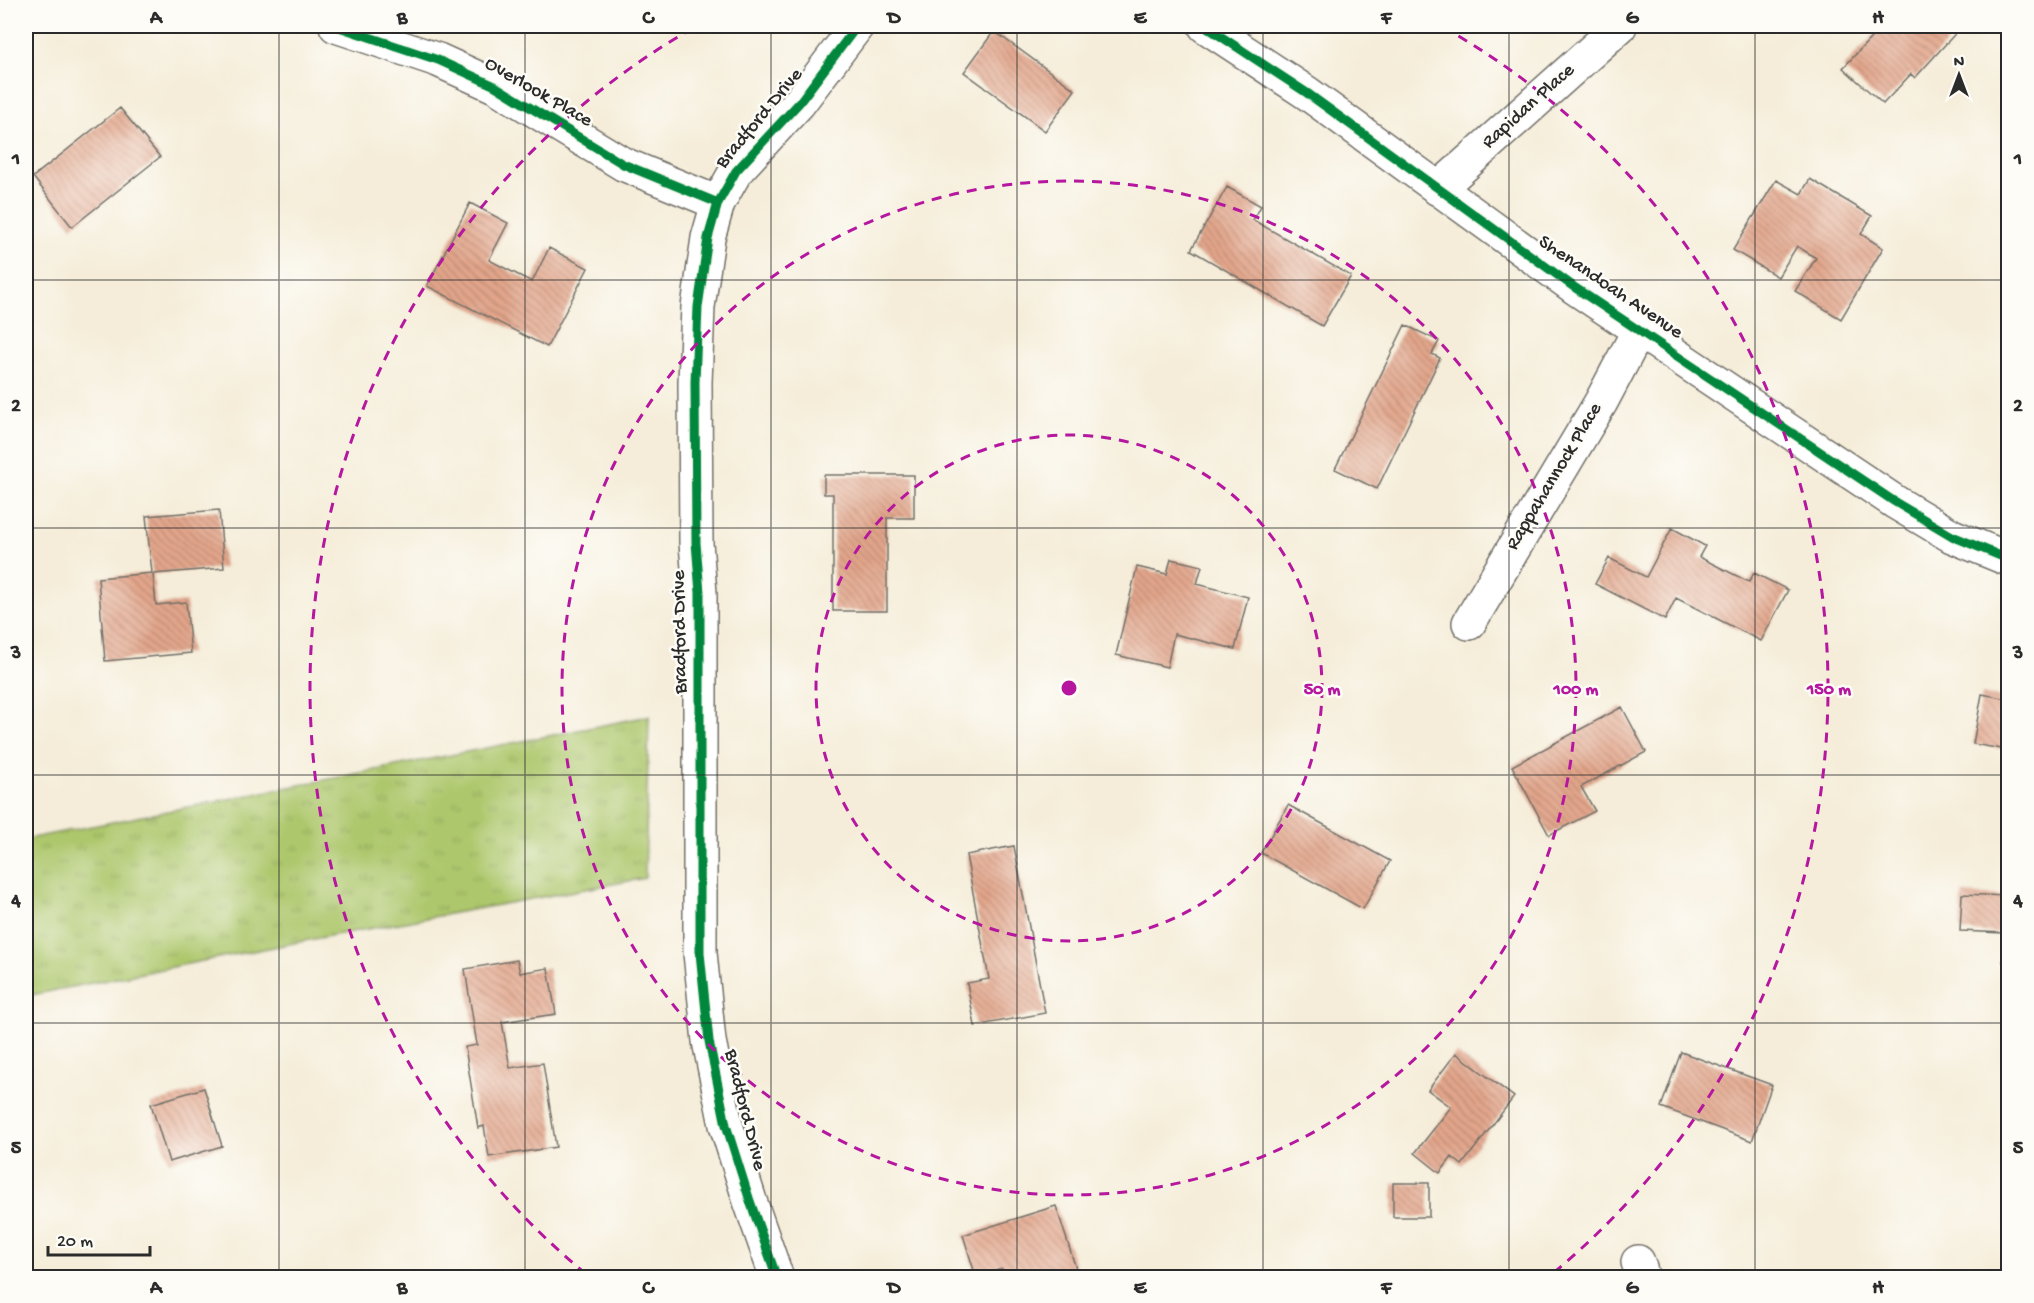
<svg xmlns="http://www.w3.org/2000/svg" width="2034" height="1303" viewBox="0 0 2034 1303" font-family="'Gochi Hand',sans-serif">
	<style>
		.park { fill: url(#park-tufts); stroke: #6c794c; stroke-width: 1.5 }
		.building { fill: url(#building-back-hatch) }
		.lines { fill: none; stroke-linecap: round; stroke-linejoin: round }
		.minor-casing { stroke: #726f68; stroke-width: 36 }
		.minor { stroke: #fff; stroke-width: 33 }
		.cycleway-casing { stroke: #fdfcf7; stroke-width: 13 }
		.cycleway { stroke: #00873e; stroke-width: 9 }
		.grid { fill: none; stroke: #2b2b2b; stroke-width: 1.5; stroke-opacity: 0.55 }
		.ring { fill: none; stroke: #b5179e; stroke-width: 3; stroke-dasharray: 10 8 }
		.labels { text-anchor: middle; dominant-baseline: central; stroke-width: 5; stroke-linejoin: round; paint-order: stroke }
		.street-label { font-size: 20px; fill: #2b2b2b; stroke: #fdfcf7 }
		.centre { fill: #b5179e; stroke: #fdfcf7; stroke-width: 3 }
		.ring-label { font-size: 18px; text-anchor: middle; font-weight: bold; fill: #b5179e; stroke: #fdfcf7; stroke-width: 5; stroke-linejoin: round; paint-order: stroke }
		.neatline { fill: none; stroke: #2b2b2b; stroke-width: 2 }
		.grid-label { font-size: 20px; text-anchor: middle; font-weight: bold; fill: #2b2b2b }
	</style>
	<defs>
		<pattern id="park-tufts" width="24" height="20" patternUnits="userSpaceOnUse" patternTransform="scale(1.5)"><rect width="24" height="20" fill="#adc76c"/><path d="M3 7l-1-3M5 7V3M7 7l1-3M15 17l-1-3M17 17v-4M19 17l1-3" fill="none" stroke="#95ab5e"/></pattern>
		<pattern id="building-back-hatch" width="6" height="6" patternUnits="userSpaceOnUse" patternTransform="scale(1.5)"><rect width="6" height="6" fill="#e3a68b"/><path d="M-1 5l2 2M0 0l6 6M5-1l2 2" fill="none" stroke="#b88772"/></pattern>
	</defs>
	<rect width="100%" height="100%" fill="#fdfcf7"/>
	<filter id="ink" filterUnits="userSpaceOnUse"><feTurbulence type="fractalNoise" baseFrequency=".0167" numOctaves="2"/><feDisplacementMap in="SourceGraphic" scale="12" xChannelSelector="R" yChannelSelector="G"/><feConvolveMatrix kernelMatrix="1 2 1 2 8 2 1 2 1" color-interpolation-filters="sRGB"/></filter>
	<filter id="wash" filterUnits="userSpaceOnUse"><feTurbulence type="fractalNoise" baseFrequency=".008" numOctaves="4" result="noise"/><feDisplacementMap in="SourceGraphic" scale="24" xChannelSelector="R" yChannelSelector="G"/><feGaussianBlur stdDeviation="1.35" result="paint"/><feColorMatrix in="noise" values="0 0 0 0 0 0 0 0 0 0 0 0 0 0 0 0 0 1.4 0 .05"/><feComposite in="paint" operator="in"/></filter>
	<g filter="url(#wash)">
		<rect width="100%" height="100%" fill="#f5edd9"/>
		<path class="park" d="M649 716 645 878 329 936 26 996V839Z"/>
		<g id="blocks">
			<path class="building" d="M1882 26H1962L1915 78 1911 74 1883 104 1843 68Z
				M994 31 1075 90 1045 131 964 72Z
				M120 108 160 157 72 227 33 177Z
				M1810 179 1872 216 1861 234 1883 248 1841 319 1795 291 1816 258 1797 246 1778 277 1733 250 1776 180 1801 194Z
				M1227 187 1261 206 1253 220 1351 276 1322 326 1191 250Z
				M470 203 508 223 489 260 532 282 549 248 588 268 547 347 427 286Z
				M1405 325 1439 341 1432 354 1440 358 1377 489 1335 469Z
				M824 475H914V518H887V611H833V494H824Z
				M219 510 224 568 153 574 156 605 186 602 191 653 105 661 98 578 152 573 146 516Z
				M1672 528 1705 546 1699 557 1749 582 1754 573 1788 590 1761 641 1676 598 1665 620 1595 584 1609 558 1646 577Z
				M1171 559 1202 566 1197 584 1248 597 1235 649 1174 634 1167 667 1116 655 1137 567 1167 574Z
				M1982 694 2008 699V750L1973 744Z
				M1622 707 1646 752 1581 787 1595 811 1549 835 1512 766Z
				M1288 805 1390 861 1363 909 1261 853Z
				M1014 846 1045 1013 975 1026 967 983 989 979 966 855Z
				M2007 886H2008V962H2003L2004 933 1960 931 1962 894 2006 896Z
				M517 960 520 973 548 968 556 1014 502 1022 510 1068 543 1063 556 1147 489 1157 484 1126 478 1128 465 1047 477 1045 465 969Z
				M1681 1052 1772 1085 1752 1141 1661 1107Z
				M1456 1053 1514 1097 1462 1165 1452 1157 1440 1173 1415 1153 1451 1107 1428 1090Z
				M204 1088 222 1146 169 1162 151 1104Z
				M1393 1183H1429V1217H1393Z
				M1056 1206 1079 1278H1005L1002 1269 976 1277 963 1235Z"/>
		</g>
	</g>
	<g filter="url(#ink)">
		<use href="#blocks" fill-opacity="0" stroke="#726f68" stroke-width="1.5"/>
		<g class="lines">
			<g class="minor-casing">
				<path id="minor" d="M336 26 438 60 495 86 623 164 718 203
					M1205 26 1307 93 1574 287 1895 502 1952 536 2008 559
					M1438 189 1620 26
					M1469 623 1601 402 1639 330
					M1638 1262 1643 1278
					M777 1278 750 1201 726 1125 709 1041 700 953V593L696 543 695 382 698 307 708 238 718 203 736 171 799 103 857 26"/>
			</g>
			<use href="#minor" class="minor"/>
			<g class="cycleway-casing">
				<path id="cycleway" d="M336 26 438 60 495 86 623 164 718 203
					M1205 26 1307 93 1574 287 1895 502 1952 536 2008 559
					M777 1278 750 1201 726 1125 709 1041 700 953V593L696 543 695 382 698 307 708 238 718 203 736 171 799 103 857 26"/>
			</g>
			<use href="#cycleway" class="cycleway"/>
		</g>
	</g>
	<path class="grid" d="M279 26V1278M525 26V1278M771 26V1278M1017 26V1278M1263 26V1278M1509 26V1278M1755 26V1278M26 280H2008M26 528H2008M26 775H2008M26 1023H2008"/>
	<g class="ring">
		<circle cx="1069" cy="688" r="253"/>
		<circle cx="1069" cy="688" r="507"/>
		<path d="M586 1274A760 760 0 0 1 695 27M1443 27A760 760 0 0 1 1552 1274"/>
	</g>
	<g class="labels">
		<g class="street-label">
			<text transform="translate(538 93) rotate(30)">Overlook Place</text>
			<text transform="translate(1529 107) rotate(-42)">Rapidan Place</text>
			<text transform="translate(760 119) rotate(-50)">Bradford Drive</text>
			<text transform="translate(1610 288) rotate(34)">Shenandoah Avenue</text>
			<text transform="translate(1555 477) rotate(-59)">Rappahannock Place</text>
			<text transform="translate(681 632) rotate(-91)">Bradford Drive</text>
			<text transform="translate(744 1110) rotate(76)">Bradford Drive</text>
		</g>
	</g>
	<circle cx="1069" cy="688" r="9" class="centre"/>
	<g class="ring-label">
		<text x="1322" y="694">50 m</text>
		<text x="1576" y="694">100 m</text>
		<text x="1829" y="694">150 m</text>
	</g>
	<rect width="2034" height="1303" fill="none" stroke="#fdfcf7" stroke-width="66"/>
	<g transform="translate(1959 75)" stroke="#fdfcf7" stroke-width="4.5" paint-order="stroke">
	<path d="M0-4.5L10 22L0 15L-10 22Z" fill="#2b2b2b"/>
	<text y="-9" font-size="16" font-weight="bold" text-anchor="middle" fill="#2b2b2b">N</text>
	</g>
	<path d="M48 1246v9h102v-9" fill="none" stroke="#2b2b2b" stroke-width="3"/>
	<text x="57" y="1246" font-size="18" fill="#2b2b2b" stroke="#fdfcf7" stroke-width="4.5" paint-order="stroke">20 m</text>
	<rect x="33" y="33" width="1968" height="1237" class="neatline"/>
	<g class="grid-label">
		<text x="156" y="23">A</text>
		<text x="402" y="23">B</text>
		<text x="648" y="23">C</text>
		<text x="894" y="23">D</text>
		<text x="1140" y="23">E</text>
		<text x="1386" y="23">F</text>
		<text x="1632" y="23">G</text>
		<text x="1878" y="23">H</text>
		<text x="16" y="164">1</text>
		<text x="2018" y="164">1</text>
		<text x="16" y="411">2</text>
		<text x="2018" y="411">2</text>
		<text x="16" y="658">3</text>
		<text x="2018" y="658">3</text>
		<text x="16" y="906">4</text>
		<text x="2018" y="906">4</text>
		<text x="16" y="1153">5</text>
		<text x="2018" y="1153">5</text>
		<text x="156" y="1293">A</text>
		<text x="402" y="1293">B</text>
		<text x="648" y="1293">C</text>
		<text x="894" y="1293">D</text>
		<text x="1140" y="1293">E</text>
		<text x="1386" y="1293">F</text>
		<text x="1632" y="1293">G</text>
		<text x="1878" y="1293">H</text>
	</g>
</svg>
